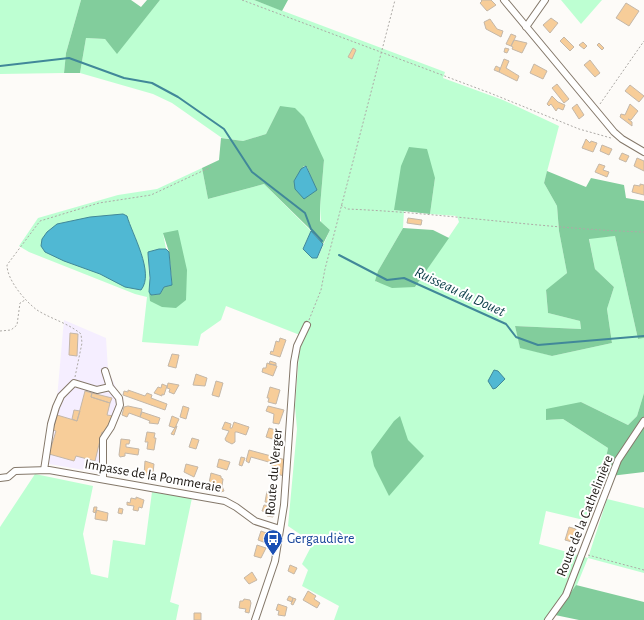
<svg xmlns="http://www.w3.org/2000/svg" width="644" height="620" viewBox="0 0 644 620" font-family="'Alegreya Sans',sans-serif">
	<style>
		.industrial { fill: #f5eeff }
		.green { fill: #bdffd2; fill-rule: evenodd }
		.forest { fill: #82cd9c; fill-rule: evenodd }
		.water { fill: #50b8d3; stroke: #418899 }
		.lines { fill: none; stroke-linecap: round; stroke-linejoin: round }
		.stream { stroke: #418899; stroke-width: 2 }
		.building { fill: #f7cd99; stroke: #c4b7a8 }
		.minor-casing { stroke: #84786a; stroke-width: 8 }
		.path { stroke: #adaaa6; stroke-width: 1; stroke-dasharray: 2 2; stroke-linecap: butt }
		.minor { stroke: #fff; stroke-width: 6 }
		.labels { text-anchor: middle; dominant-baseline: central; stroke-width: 4; stroke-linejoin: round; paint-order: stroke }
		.street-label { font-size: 14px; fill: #1d1813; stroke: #fff }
		.transit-label { font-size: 14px; fill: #164399; stroke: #fff; text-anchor: start }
		.water-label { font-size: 15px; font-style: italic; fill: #0e3e4a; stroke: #fff }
	</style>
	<rect width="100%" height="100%" fill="#fdfbf8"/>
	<path class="industrial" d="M64 320 106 338 108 370 119 394 124 398 119 417 107 440V474L43 463 51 412 57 398Z"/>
	<path class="green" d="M0 0H81L66 53 64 73 0 74Z
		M160 0H254L445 72 443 78 503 100 559 126 544 183 557 206 559 231 567 273 546 291 548 313 580 321 581 329 515 326 520 347 552 356 612 343 607 309 614 287 595 269 589 238 615 236 638 339 644 338V393L637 416 628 425 581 402 546 420 563 419 608 448 602 477 588 521 546 511 539 544 588 558 607 499 644 508V573L588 558 577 585H576L552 620H334L339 606 302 586 308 570 302 564 313 543 288 526 297 429 295 406 299 354 300 346 305 337 226 306 221 320 201 334 198 346 142 342 147 297 135 294 29 252 19 246 38 218 118 195 157 189 202 168 208 199 264 184 311 231 303 249 317 258 318 257 330 230 321 222 320 207 324 160 280 106 266 134 243 141 222 138 172 103 153 94 80 73 86 38 105 39 117 53ZM435 178 430 214 457 216 459 222 415 287 376 282 378 271 403 228 404 211 394 210ZM163 233 186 300 150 301 148 254 166 249Z
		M561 0H602L581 24Z
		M35 474 93 486 83 534 91 574 108 578 113 540 145 545 152 492 192 498 170 602 179 605 176 620H0V527Z"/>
	<path class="forest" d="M81 0H131L141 7 147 0H160L117 54 105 39 86 38 80 73H64L66 53Z
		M254 0H288L282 11Z
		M280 106 295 108 304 117 324 160 320 207V221L330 230 323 244 314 233 264 184 208 199 202 168 219 160 221 138 243 141 266 134ZM304 166 307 167 316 190 294 181Z
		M409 147 427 149 435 178 430 214 394 210 401 166Z
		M547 171 586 187 591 178 624 185 626 198 644 201V338L638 339 615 236 589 239 595 269 614 287 607 309 612 343 552 356 520 348 515 326 581 329 580 321 548 313 546 290 567 273 559 231 557 206 544 183Z
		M403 228 433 230 449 238 415 287 392 288 375 281 378 271Z
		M178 230 187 270 186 300 176 308 162 307 150 301 149 293 153 295 160 294 164 287 171 285 172 282 169 252 163 233Z
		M644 393V472L602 477 608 448 563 419 546 420V409L581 402 628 425 637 416Z
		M400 416 408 440 424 456 389 496 374 466 371 452 394 421Z
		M576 585 644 602V620H579L555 615Z"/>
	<path class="water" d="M306 166 317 190 304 199 295 189 294 181 301 169Z
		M123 214 127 216C132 234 155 273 141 290L125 287 100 274 64 261 45 252 41 246 42 239 47 232 57 224 90 217Z
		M311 231 323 244 317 258H312L303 249Z
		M159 249H166L169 252 172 285 164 287 160 294 151 295 149 292 150 278 148 254V252Z
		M494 370 498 371 505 379 496 388 493 389 488 381Z"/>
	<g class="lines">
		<path class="stream" d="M0 66 69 58 124 78 152 83 178 97 224 129 252 172 305 213 311 229 322 241
			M339 255 387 280 404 278 506 324 516 337 538 345 644 336"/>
	</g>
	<path class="building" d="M481 0H491L496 5 487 11 480 3 482 1Z
		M626 3 639 11 629 26 616 18Z
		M551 18 558 23 550 33 543 25Z
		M490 19 497 29 503 31 501 37 486 29 484 22Z
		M511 34 516 36 511 46 506 44Z
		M564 37 574 47 570 51 560 41Z
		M514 40 527 43 522 53 512 49 513 47 511 46Z
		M583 42 587 46 584 49 579 45Z
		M599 43 604 48 602 50 597 45Z
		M353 48 356 50 352 59 348 57Z
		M505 48 509 49 507 53 504 52Z
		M504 59 509 61 506 68 519 76 517 81 499 72Z
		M590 60 600 73 595 77 584 65Z
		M534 64 547 71 543 79 530 73Z
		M496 66 500 68 499 72 494 70Z
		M557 84 569 99 564 103 552 88Z
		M630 85 644 96 639 102 625 91Z
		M552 96 558 102 565 105 563 110 558 108 556 111 551 104 549 106 547 104Z
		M577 104 584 115 579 119 572 108Z
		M630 104 638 111 631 120 628 119 632 122V126L620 117 621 114 625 115Z
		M586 139 590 143 591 141 597 143 593 152 582 148Z
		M602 145 612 149 609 155 600 151Z
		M622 153 629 156 626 162 619 159Z
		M637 158 644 161V171L634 166Z
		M599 164 605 166 603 170 609 172 607 177 595 172Z
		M640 184 644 185V195L632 192 634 185 640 186Z
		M408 218 422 220 421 225 407 223Z
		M70 333 78 334 77 356 69 355Z
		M280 338 286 340 280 357 270 354 271 351 273 352 276 341 279 342Z
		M172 354 179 355 176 368 168 366Z
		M270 361 276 363V365L269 364Z
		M267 363 277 366 273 376 262 372 263 368H266Z
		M196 374 207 378 205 386 193 385Z
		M216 381 223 383 219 397 212 395Z
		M168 383 179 385 174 394 169 392 170 389 167 388Z
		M162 384 167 386 164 395 162 394V396L154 393 158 387 161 388Z
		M270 387 280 390 276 404 268 402 269 398H267Z
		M128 390 145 396 147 393 152 395 151 398 167 404 165 410 123 395 124 391 128 392Z
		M85 391 92 393 91 397 110 403 107 415 113 416 105 433 102 432 95 461 76 456 74 461 49 454 56 431 53 430 57 415 77 421Z
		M92 393 112 398 110 403 91 397Z
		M128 406 142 409 140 417 129 413 127 417 122 415 124 407Z
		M183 406 189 408 186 419 180 417Z
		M268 406 284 410 279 424 273 423 274 414 266 411Z
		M74 410 80 411 77 421 72 419Z
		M142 412 160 418 158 424 149 423 150 421 140 417Z
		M172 416 179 419 175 428 169 426Z
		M225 422 231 424 230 428H232L234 422 249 427 246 435 237 432H235V442L232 444 226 441 225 439 229 431 222 429Z
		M176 426H177L174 435 171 434Z
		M269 428 279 431 276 440 266 437Z
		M147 432 155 433 154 438H156L154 450 147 449 148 442H145Z
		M192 438 199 440 196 449 189 447Z
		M121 439 130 440 129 444H126V447L139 449 138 455 125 453V456L120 457 119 455Z
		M249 450 286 460 284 476 270 472 272 463 251 457 249 463 246 461Z
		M241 457 245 458 242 466 239 465Z
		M219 459 230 462 227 470 217 467Z
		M145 461 154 464 153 473 148 472V475H144Z
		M186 464 198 467 194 477 184 472Z
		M211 473 221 476V478L223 479 222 486 224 491 221 492 217 485 209 483Z
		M267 491H275L274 503 265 502Z
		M136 497 144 500 142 508 139 507 138 511 133 510 134 506 127 505V502L130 503 131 498 136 499Z
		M264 505 275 507 273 517 267 516V512L262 511Z
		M94 507H97L96 513 93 512Z
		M119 508 123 509 122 514 118 513Z
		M96 510 108 513 107 521 95 519Z
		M569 527 576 529 572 542 565 540Z
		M261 531 269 534 266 543 258 540Z
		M257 545 266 548 261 558 254 556Z
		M290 565 297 568 294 574 288 571Z
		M252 572 257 580 249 584 244 578Z
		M308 591 316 596 314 599 320 603 317 608 303 600Z
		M289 596 293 598 292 602 287 600Z
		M293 598 296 599 293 605 291 604Z
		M244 599 250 600 251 603 249 613 245 612 246 609 239 608 240 601H243Z
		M278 604 287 607 285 616 278 615 279 611 276 610Z
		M194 613H201V620H194Z"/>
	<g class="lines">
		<g class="minor-casing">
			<path id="minor" d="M504 0 614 132 622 139 644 152
				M526 27 545 0
				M44 470 51 424 56 407 61 396 74 383 97 390 110 387
				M0 478 8 477 15 471 49 470 225 501 236 507 255 521 280 529
				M103 479V439L111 427 120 405 119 398 110 387 105 371
				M255 620 275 561 284 505 294 362 297 346 307 325
				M548 620 566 595 618 460 644 421"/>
		</g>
		<path class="path" d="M242 0 490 93 579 129 611 138
			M600 104 644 41
			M341 205 347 209C446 213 545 229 644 232
			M309 320 321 290 325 269 395 0
			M0 331 11 330 17 325 20 303 25 300
			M75 377 82 343 81 334C68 323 51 319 37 310 25 301 7 280 7 265L40 221 99 203 151 195 211 167
			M588 555 644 570"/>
		<use href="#minor" class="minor"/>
	</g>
	<defs>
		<g id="bus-pin" transform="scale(1)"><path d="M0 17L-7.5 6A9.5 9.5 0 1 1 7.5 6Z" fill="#1a4fb4" stroke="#fff"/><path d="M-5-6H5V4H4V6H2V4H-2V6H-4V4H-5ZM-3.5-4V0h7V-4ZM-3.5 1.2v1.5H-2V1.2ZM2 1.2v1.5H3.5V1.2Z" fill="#fff"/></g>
	</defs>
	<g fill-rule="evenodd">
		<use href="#bus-pin" x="273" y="539"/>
	</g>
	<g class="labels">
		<g class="street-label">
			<text transform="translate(274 472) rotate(-85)">Route du Verger</text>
			<text transform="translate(153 476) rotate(10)">Impasse de la Pommeraie</text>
			<text transform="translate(585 516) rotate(-68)">Route de la Cathelinière</text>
		</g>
		<g class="transit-label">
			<text x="287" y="539">Gergaudière</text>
		</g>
		<g class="water-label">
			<text transform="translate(460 292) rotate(25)">Ruisseau du Douet</text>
		</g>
	</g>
</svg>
